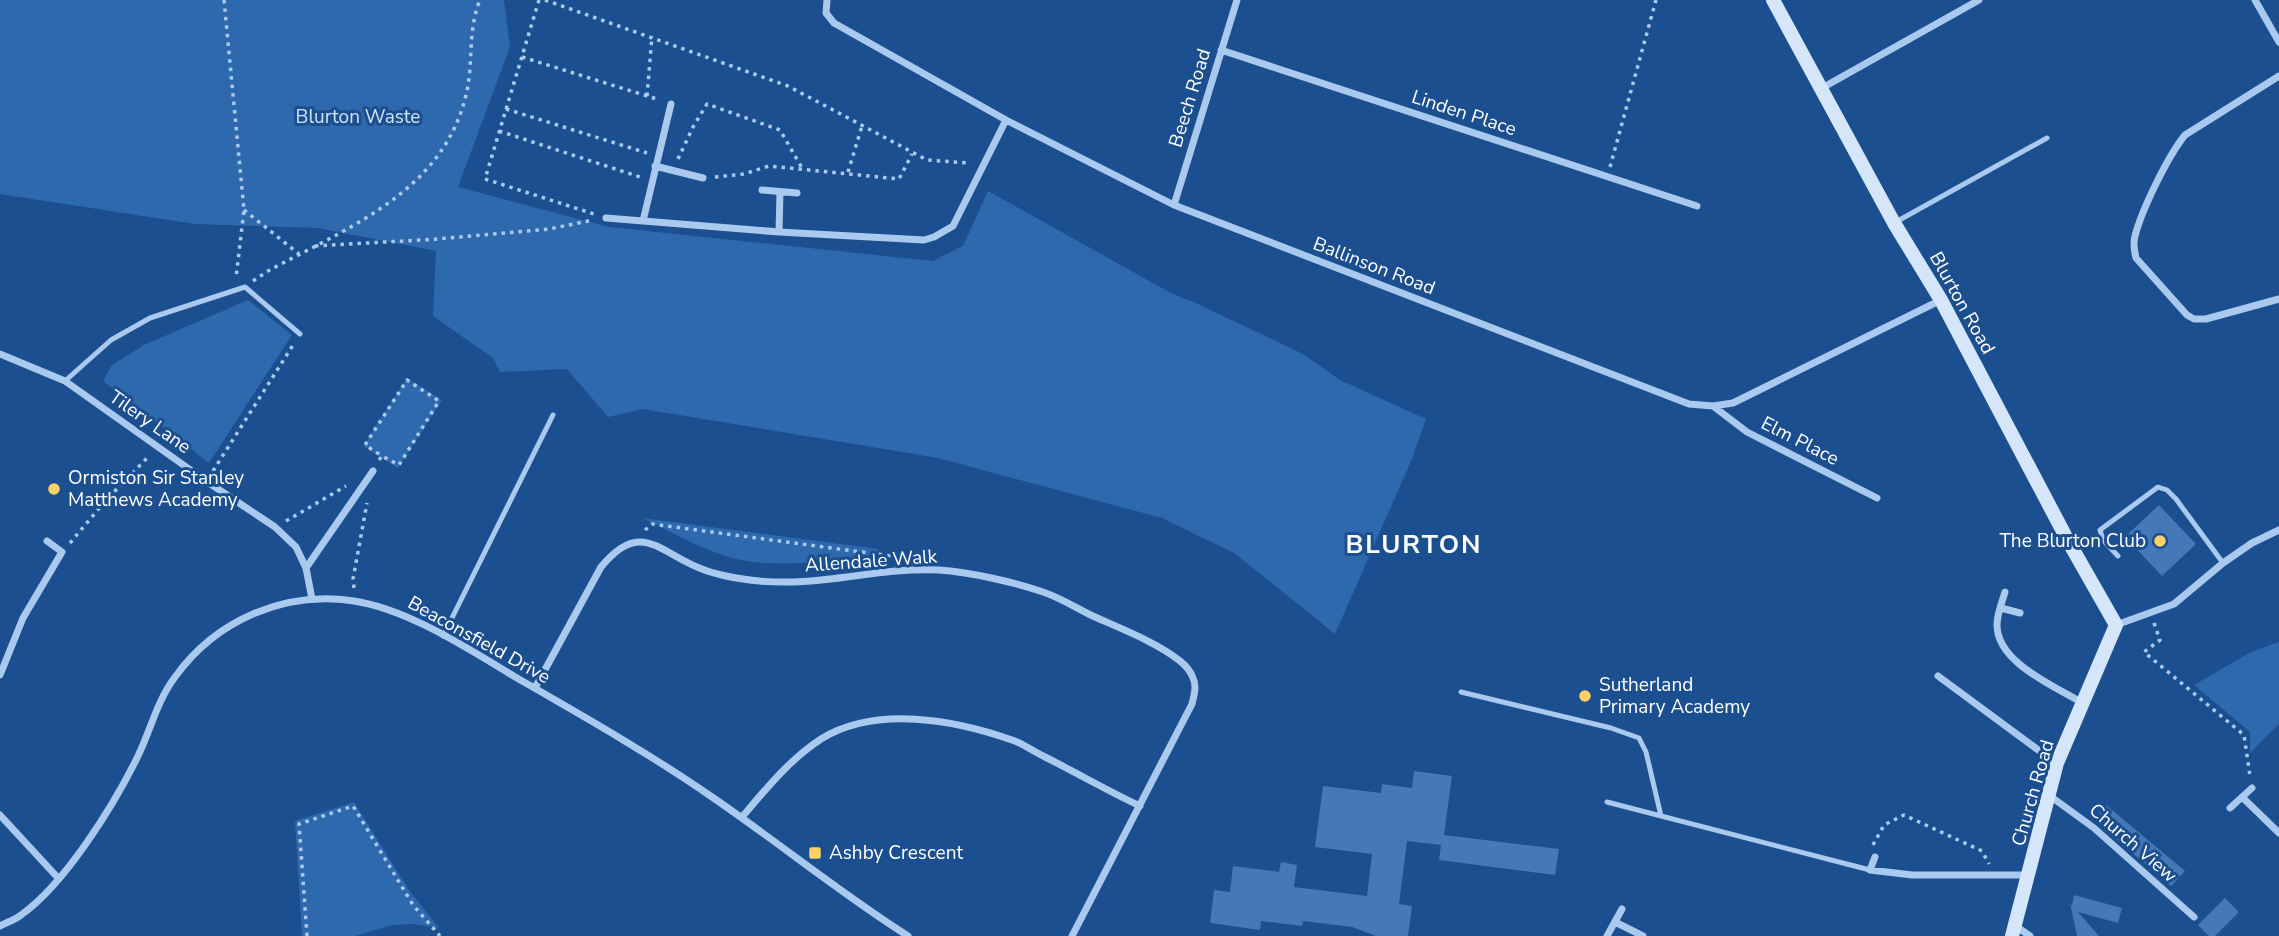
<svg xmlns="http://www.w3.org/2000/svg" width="2279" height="936" viewBox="0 0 2279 936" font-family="'Nunito Sans',sans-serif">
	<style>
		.green { fill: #2e69ad }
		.building { fill: #4478b7 }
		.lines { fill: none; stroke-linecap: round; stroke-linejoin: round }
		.path { stroke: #a9c9ee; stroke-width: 3.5; stroke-dasharray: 3.5 5; stroke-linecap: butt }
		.lane { stroke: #a9c9ee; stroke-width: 5 }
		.street { stroke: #a9c9ee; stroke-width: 7 }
		.secondary { stroke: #d6e6fa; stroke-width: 14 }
		.poi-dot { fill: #ffd166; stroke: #1b4f8f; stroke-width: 2.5 }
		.labels { text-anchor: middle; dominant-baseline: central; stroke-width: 6; stroke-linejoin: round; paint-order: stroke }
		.street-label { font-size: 19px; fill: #fff; stroke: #1b4f8f }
		.park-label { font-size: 19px; fill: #cfe3fa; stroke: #1b4f8f }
		.poi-label { font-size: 19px; fill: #fff; stroke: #1b4f8f; text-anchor: start }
		.district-label { font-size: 26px; font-weight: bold; letter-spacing: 2px; fill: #fff; stroke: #1b4f8f }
	</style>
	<rect width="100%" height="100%" fill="#1b4f8f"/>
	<path class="green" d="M0 0H504L510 47 458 187 609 227 933 261 963 246 988 191 1171 293 1198 304 1303 354 1340 380 1426 419 1412 459 1335 634 1234 553 1162 518 938 458 643 409 608 417 567 369 500 372 493 358 433 316 436 251 318 228 195 224 0 194Z
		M248 300 292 335 209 463 103 381 112 365 144 345Z
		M407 378 442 400 398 468 363 446Z
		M642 518 878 549 876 559C835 561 793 566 752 562 713 557 677 534 642 518Z
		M2279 642V724L2250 753V732L2194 685 2251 652Z
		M354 802 409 890 439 928 413 924 393 925 355 936H302L295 821Z"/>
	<path class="building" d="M2159 505 2196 544 2162 576 2125 537Z
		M1414 771 1452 776 1444 835 1559 849 1555 875 1439 860 1441 845 1407 841 1399 904 1412 906 1408 936H1376L1352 927 1303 921 1302 926 1261 921 1260 930 1210 923 1214 890 1230 892 1233 866 1279 872 1281 862 1297 865 1294 887 1367 896 1372 854 1315 847 1323 786 1381 793 1382 784 1412 788Z
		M2106 805 2185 871 2171 886 2094 820Z
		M2074 895 2122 908 2118 923 2078 912 2099 936H2077L2070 903 2072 906Z
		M2225 898 2239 912 2215 936H2209L2198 925Z"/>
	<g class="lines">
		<path class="path" d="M224 0 244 210 236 278
			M539 0 485 179 594 214
			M545 0 788 86 927 160 969 163
			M522 57 660 100
			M647 96 652 36
			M506 109 647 153
			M499 131 640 177
			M678 159 693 127 707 104 780 130 802 168
			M1610 167 1656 0
			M848 172 862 126
			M715 177 744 174 769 166 899 179 912 154
			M244 210 299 254
			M315 246 437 239 549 229 593 220
			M253 281 268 271C347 228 443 192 466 95 474 64 467 31 480 0
			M379 460 382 456 365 445 407 380 439 401 399 465 382 456
			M213 471 295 342
			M286 521 346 486
			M645 530 652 524 899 557
			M70 543 107 499 150 455
			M354 588 353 579 367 503
			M2154 623 2160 640 2144 652 2244 735 2250 776
			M1873 845 1884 825 1904 815 1982 851 1989 864
			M307 936 299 824 353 806 413 905 440 936"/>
		<path class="lane" d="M1894 223 2047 138
			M65 381 111 340 150 318 245 287 300 334
			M2118 556 2103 540 2100 530 2158 487 2167 490 2176 499 2223 563
			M443 636 553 415
			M1461 692 1611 728 1639 738 1646 752 1661 816
			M1607 802 1870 870"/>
		<path class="street" d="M827 0 826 13 834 23 1006 120 1174 205 1689 404 1713 406 1733 403 1941 300
			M2255 0 2279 42
			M1221 50 1697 206
			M2279 76 2185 135C2168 156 2142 209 2135 236 2133 243 2134 250 2136 258L2187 315 2194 319H2206L2279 299
			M1822 88 1979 0
			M655 166 703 178
			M762 190 797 193
			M1174 205 1237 0
			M606 218 779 232 924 240 934 237 953 226 1006 120
			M643 221 671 104
			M779 232 780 192
			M0 354 65 381 206 481 275 527 296 547 306 568 312 599
			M1713 406 1747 432 1877 498
			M306 568 373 471
			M2005 592C2002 602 1997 614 1997 625 1997 663 2055 686 2084 704
			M2001 608 2020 613
			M2116 625 2174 604 2223 563 2252 543 2279 530
			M0 675 23 618 62 552 47 541
			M1938 676 2056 763
			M535 688 601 567C641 518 659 553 702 569 719 576 740 579 759 581 820 587 878 567 939 570 969 572 1014 582 1043 592 1061 598 1078 609 1095 617 1122 629 1158 643 1180 661 1185 665 1191 672 1193 678 1197 686 1194 695 1192 704L1072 936
			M2050 796 2094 828 2194 917
			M2242 797 2279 833
			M2230 808 2252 788
			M0 815 59 879
			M742 817C766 789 789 760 821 739 876 705 955 720 1012 740 1024 744 1034 752 1045 757 1077 773 1108 791 1140 806
			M1875 857 1870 870 1912 875H2028
			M1615 922 1643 936
			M2014 925 2030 936
			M0 926C7 922 15 920 21 915 65 884 114 805 138 756 151 729 157 701 175 677 216 620 285 590 354 601 408 609 470 650 517 678 583 716 650 754 712 797 778 842 840 893 908 936
			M1607 936 1622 909"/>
		<path class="secondary" d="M1773 0 1894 223 1941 300 2067 539 2116 625 2057 763 2012 936"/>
	</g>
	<g class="poi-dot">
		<circle cx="54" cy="489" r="7"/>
		<circle cx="2160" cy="541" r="7"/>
		<circle cx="1585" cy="696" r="7"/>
		<rect x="808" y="846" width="14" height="14" rx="3.5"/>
	</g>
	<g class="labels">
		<g class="street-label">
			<text transform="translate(1190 98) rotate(-73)">Beech Road</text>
			<text transform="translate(1464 113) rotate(18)">Linden Place</text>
			<text transform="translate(1374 266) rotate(21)">Ballinson Road</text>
			<text transform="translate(1962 303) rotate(61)">Blurton Road</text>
			<text transform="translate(150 422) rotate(35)">Tilery Lane</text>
			<text transform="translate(1800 441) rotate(27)">Elm Place</text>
			<text transform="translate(871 561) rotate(-4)">Allendale Walk</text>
			<text transform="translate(479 640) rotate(29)">Beaconsfield Drive</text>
			<text transform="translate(2033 793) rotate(-74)">Church Road</text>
			<text transform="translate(2133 843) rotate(41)">Church View</text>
		</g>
		<g class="park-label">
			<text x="358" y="117">Blurton Waste</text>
		</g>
		<g class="poi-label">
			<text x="68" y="478">Ormiston Sir Stanley<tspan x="68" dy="22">Matthews Academy</tspan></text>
			<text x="2146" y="541" text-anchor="end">The Blurton Club</text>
			<text x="1599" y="685">Sutherland<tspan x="1599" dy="22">Primary Academy</tspan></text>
			<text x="829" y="853">Ashby Crescent</text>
		</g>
		<g class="district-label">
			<text x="1414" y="544">BLURTON</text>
		</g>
	</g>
</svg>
